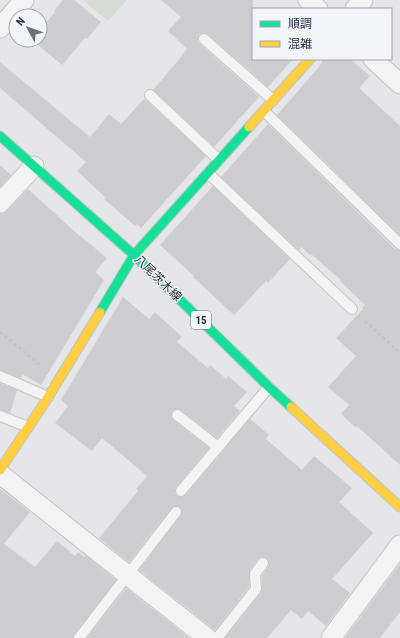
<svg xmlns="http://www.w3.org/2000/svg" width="400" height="638" viewBox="0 0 400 638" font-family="'Roboto Condensed','Noto Sans JP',sans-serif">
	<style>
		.green { fill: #d4dcd3 }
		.building { fill: #cbcdd1 }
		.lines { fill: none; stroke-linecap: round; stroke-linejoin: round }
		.lane-casing { stroke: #c1c3c6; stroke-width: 12 }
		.street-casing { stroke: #c1c3c6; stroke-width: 21 }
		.fast-casing { stroke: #c1c3c6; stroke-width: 11 }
		.slow-casing { stroke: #c1c3c6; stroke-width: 11 }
		.path { stroke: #c2c3c8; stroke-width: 2.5; stroke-dasharray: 3 3; stroke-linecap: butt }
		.lane { stroke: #f2f3f5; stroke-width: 10 }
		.street { stroke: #f2f3f5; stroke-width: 19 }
		.fast { stroke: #16e098; stroke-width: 9 }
		.slow { stroke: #ffcf43; stroke-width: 9 }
		.labels { text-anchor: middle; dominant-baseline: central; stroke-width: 3; stroke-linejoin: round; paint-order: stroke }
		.shield { fill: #f1f4f8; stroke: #656c79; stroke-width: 1 }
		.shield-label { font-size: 11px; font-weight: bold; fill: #293243 }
		.street-label { font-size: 12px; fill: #293243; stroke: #f1f4f8 }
	</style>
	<rect width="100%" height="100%" fill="#e3e5e8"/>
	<path class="green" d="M83 0H127L108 21Z"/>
	<path class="building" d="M63 0H74L101 22 87 39 85 38 62 65 32 40H40V30L55 12 54 11Z
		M161 0H253V59H293L268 87 208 34 205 33 199 34 198 38V41L200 44 259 97 214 147 153 90 182 56H181L187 49 168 31 181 17Z
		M322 59H350L370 76 359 88 400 126V235L277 115 319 67 322 62Z
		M0 62 90 137 109 114 121 124 144 99V100L145 99 206 156 141 228 137 224 135 226 104 199 106 198 77 171 86 162 0 88Z
		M268 124 395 249 400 250V465L357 426 356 428 341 414 349 405 328 387 356 356 336 338 363 309 362 308 365 305 340 281 341 280 311 254 310 255 301 247 299 250 221 177Z
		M0 165 11 175 0 187Z
		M213 186 290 259 268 283 266 281 234 315 193 277 194 276 160 245Z
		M28 189 74 231 107 258 95 272 104 280 41 385 22 374 21 378 0 370V214L4 213 8 210Z
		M123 297 149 319 155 312 182 337 177 342 208 368 210 365 226 379 228 376 247 392 234 406 240 411 217 438 181 410 178 409H175L172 411 171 417 173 420 209 448 176 487 175 489V493L177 496 183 497 186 495 250 419 269 435 266 439 302 470 314 456 352 488 339 502 373 533 332 579 350 593 326 626 308 611 302 619 291 610 267 638H225L261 593 262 589V576L268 567 269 563 267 558 264 557H261L258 559 250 570 249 574V587L215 630 139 570 181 516 182 510 180 507 177 506H174L171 508 129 562 99 538 138 491 136 489 147 476 102 438 92 451 55 423 68 406 61 400Z
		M0 383 17 390 10 413 0 410Z
		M0 489 30 512 4 544 35 567 57 541 75 556 78 552 84 557 85 555 116 580 74 634 73 638H0Z
		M400 564V612L380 638H345Z
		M126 588 189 638H87Z"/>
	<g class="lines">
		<g class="lane-casing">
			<path id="lane" d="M204 39 273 100
				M150 95 219 160
				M264 111 400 244
				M208 173 352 309
				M0 376 48 397
				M177 415 218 447
				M0 416 28 427
				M181 491 269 387
				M79 638 176 512
				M217 638 256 589 255 574 263 563"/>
		</g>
		<g class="street-casing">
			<path id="street" d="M308 0 318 9
				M355 9 363 0
				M0 28 24 0
				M373 59 400 84
				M0 203 34 166
				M0 474 207 638
				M331 638 400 545"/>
		</g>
		<g class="fast-casing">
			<path id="fast" d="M0 136 134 255 269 387 291 407
				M100 312 134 255 249 127"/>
		</g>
		<g class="slow-casing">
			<path id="slow" d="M249 127 310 59
				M291 407 400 507
				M0 470 47 399 100 312"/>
		</g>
		<path class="path" d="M365 321 400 353
			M0 332 40 365"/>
		<use href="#lane" class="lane"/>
		<use href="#street" class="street"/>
		<use href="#fast" class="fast"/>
		<use href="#slow" class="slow"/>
	</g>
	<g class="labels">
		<rect class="shield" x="191" y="311" width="20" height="18" rx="3"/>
		<g class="shield-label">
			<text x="201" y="320">15</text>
		</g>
		<g class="street-label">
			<text transform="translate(158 278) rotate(44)">八尾茨木線</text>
		</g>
	</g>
	<rect x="252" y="8" width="140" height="52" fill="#f1f4f8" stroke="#a1a6b0"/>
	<rect x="260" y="21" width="20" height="6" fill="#16e098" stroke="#a1a6b0"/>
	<text x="288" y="28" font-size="12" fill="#293243">順調</text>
	<rect x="260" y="41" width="20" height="6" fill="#ffcf43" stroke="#a1a6b0"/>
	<text x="288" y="48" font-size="12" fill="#293243">混雑</text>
	<g transform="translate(28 28) rotate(311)"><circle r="19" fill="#f1f4f8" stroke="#a1a6b0"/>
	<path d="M0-3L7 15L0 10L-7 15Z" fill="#6a717d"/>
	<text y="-6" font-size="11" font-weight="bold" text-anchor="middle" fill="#293243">N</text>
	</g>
</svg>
